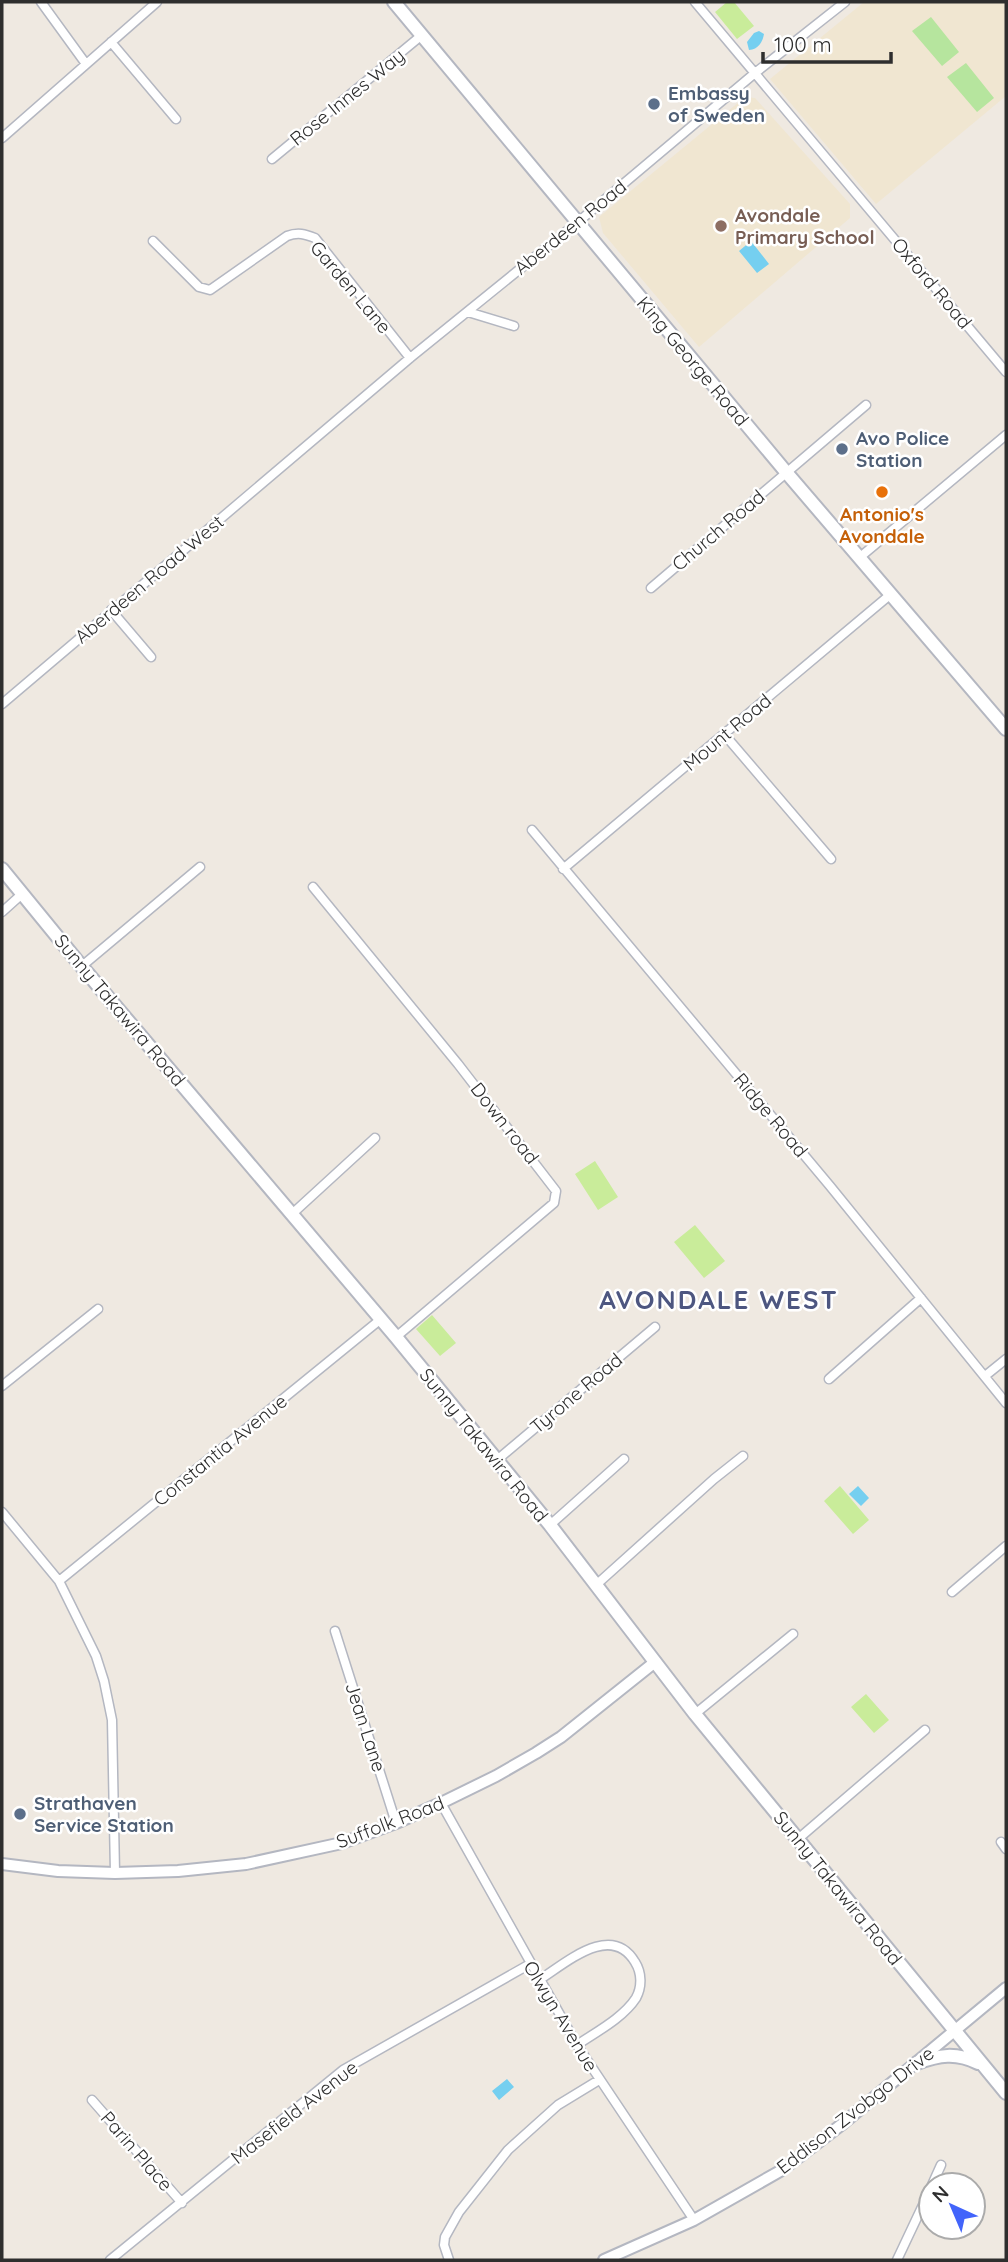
<svg xmlns="http://www.w3.org/2000/svg" width="1008" height="2262" viewBox="0 0 1008 2262" font-family="Quicksand,sans-serif">
	<style>
		.education { fill: #f0e6d1 }
		.park { fill: #b6e59e }
		.pitch { fill: #c9ec9a }
		.water { fill: #75cff0 }
		.lines { fill: none; stroke-linecap: round; stroke-linejoin: round }
		.minor-casing { stroke: #b4b7c1; stroke-width: 11 }
		.tertiary-casing { stroke: #b4b7c1; stroke-width: 14 }
		.secondary-casing { stroke: #b4b7c1; stroke-width: 16 }
		.minor { stroke: #fff; stroke-width: 8 }
		.tertiary { stroke: #fff; stroke-width: 10 }
		.secondary { stroke: #fff; stroke-width: 12 }
		.service-dot { fill: #5c6f8a; stroke: #fff; stroke-width: 2.5 }
		.education-dot { fill: #8d6e63; stroke: #fff; stroke-width: 2.5 }
		.food-dot { fill: #e8710a; stroke: #fff; stroke-width: 2.5 }
		.labels { text-anchor: middle; dominant-baseline: central; stroke-width: 5; stroke-linejoin: round; paint-order: stroke }
		.service-label { font-size: 19px; font-weight: bold; fill: #4e5e75; stroke: #fff; text-anchor: start }
		.street-label { font-size: 19px; fill: #2e2e2e; stroke: #fff }
		.education-label { font-size: 19px; font-weight: bold; fill: #785e54; stroke: #fff; text-anchor: start }
		.food-label { font-size: 19px; font-weight: bold; fill: #c56008; stroke: #fff }
		.district-label { font-size: 26px; font-weight: bold; letter-spacing: 2px; fill: #4d5680; stroke: #fff }
	</style>
	<rect width="100%" height="100%" fill="#efe9e1"/>
	<path class="education" d="M864 2H1006V96L876 204 770 79Z
		M745 97 755 98 850 204V218L699 347 603 233 599 217Z"/>
	<path class="park" d="M931 17 959 52 942 66 912 31Z
		M966 63 994 98 977 112 947 77Z"/>
	<path class="pitch" d="M727 2H734L754 26 737 39 715 12Z
		M595 1161 618 1197 598 1210 575 1174Z
		M695 1225 725 1261 704 1278 674 1242Z
		M432 1315 456 1343 440 1356 416 1329Z
		M840 1486 869 1520 853 1534 824 1501Z
		M866 1694 889 1720 874 1733 851 1707Z"/>
	<path class="water" d="M759 31 764 34C763 41 758 50 749 50L747 42 754 33Z
		M751 241 769 264 757 273 739 251Z
		M858 1486 869 1498 861 1506 849 1494Z
		M507 2079 514 2087 499 2100 492 2091Z"/>
	<g class="lines">
		<g class="minor-casing">
			<path id="minor" d="M41 2 86 64
				M695 2 1006 372
				M111 42 176 119
				M2 138 157 2
				M272 159 422 35
				M153 241 199 287 210 290 287 236C298 232 305 234 315 238L410 358
				M468 312 514 326
				M859 558 1006 435
				M651 588 866 405
				M111 610 151 657
				M2 704 410 358 578 222 755 73 845 2
				M724 734 831 859
				M532 830 830 1186 1006 1403
				M563 869 891 594
				M313 887 458 1064 556 1191 554 1203 396 1337
				M2 912 22 894
				M82 966 200 867
				M292 1214 375 1138
				M985 1376 1006 1359
				M829 1379 921 1298
				M2 1386 98 1309
				M497 1460 655 1327
				M2 1512 59 1581 96 1656 104 1681 112 1720 115 1873
				M550 1525 624 1459
				M59 1581 381 1319
				M596 1585 714 1479 743 1456
				M952 1592 1006 1546
				M335 1631 396 1823
				M695 1714 793 1634
				M441 1803 577 2045 694 2220
				M798 1839 925 1730
				M1001 1842 1006 1849
				M539 1980C566 1963 611 1922 635 1962 642 1973 642 1987 636 1998 623 2018 596 2032 577 2045
				M92 2100 182 2203
				M932 2185 941 2165
				M110 2260 343 2070 530 1964
				M449 2260 444 2245 445 2237 459 2212 508 2150 558 2105 599 2080
				M897 2260 931 2188"/>
		</g>
		<g class="tertiary-casing">
			<path id="tertiary" d="M2 1864 58 1871 115 1873 178 1871 246 1864 342 1843 396 1823 441 1803 496 1776 536 1753 561 1737 655 1662
				M604 2260 694 2220 782 2170 841 2125 1006 1988"/>
		</g>
		<g class="secondary-casing">
			<path id="secondary" d="M394 2 786 472 1006 729
				M2 869 78 962 396 1337 550 1525 695 1714 1006 2093
				M917 2063C939 2055 956 2052 978 2063"/>
		</g>
		<use href="#minor" class="minor"/>
		<use href="#tertiary" class="tertiary"/>
		<use href="#secondary" class="secondary"/>
	</g>
	<g class="service-dot">
		<circle cx="654" cy="104" r="7"/>
		<circle cx="842" cy="449" r="7"/>
		<circle cx="20" cy="1814" r="7"/>
	</g>
	<circle class="education-dot" cx="721" cy="226" r="7"/>
	<circle class="food-dot" cx="882" cy="492" r="7"/>
	<g class="labels">
		<g class="service-label">
			<text x="668" y="93">Embassy<tspan x="668" dy="22">of Sweden</tspan></text>
			<text x="856" y="438">Avo Police<tspan x="856" dy="22">Station</tspan></text>
			<text x="34" y="1803">Strathaven<tspan x="34" dy="22">Service Station</tspan></text>
		</g>
		<g class="street-label">
			<text transform="translate(347 97) rotate(-39)">Rose Innes Way</text>
			<text transform="translate(570 227) rotate(-39)">Aberdeen Road</text>
			<text transform="translate(932 283) rotate(50)">Oxford Road</text>
			<text transform="translate(351 287) rotate(50)">Garden Lane</text>
			<text transform="translate(693 361) rotate(50)">King George Road</text>
			<text transform="translate(718 530) rotate(-40)">Church Road</text>
			<text transform="translate(149 579) rotate(-40)">Aberdeen Road West</text>
			<text transform="translate(727 732) rotate(-40)">Mount Road</text>
			<text transform="translate(120 1010) rotate(50)">Sunny Takawira Road</text>
			<text transform="translate(771 1115) rotate(50)">Ridge Road</text>
			<text transform="translate(505 1123) rotate(52)">Down road</text>
			<text transform="translate(576 1393) rotate(-40)">Tyrone Road</text>
			<text transform="translate(484 1445) rotate(51)">Sunny Takawira Road</text>
			<text transform="translate(220 1450) rotate(-39)">Constantia Avenue</text>
			<text transform="translate(366 1727) rotate(72)">Jean Lane</text>
			<text transform="translate(390 1822) rotate(-21)">Suffolk Road</text>
			<text transform="translate(838 1888) rotate(51)">Sunny Takawira Road</text>
			<text transform="translate(561 2016) rotate(59)">Olwyn Avenue</text>
			<text transform="translate(855 2110) rotate(-38)">Eddison Zvobgo Drive</text>
			<text transform="translate(294 2112) rotate(-38)">Masefield Avenue</text>
			<text transform="translate(137 2151) rotate(49)">Parin Place</text>
		</g>
		<g class="education-label">
			<text x="735" y="215">Avondale<tspan x="735" dy="22">Primary School</tspan></text>
		</g>
		<g class="food-label">
			<text x="882" y="514">Antonio's<tspan x="882" dy="22">Avondale</tspan></text>
		</g>
		<g class="district-label">
			<text x="719" y="1299">AVONDALE WEST</text>
		</g>
	</g>
	<rect width="1008" height="2262" fill="none" stroke="#2e2e2e" stroke-width="7"/>
	<g transform="translate(952 2206) rotate(316)"><circle r="33" fill="#ffffff" stroke="#ababab" stroke-width="2"/>
	<path d="M0-5L12 26L0 18L-12 26Z" fill="#4264fb"/>
	<text y="-10" font-size="19" font-weight="bold" text-anchor="middle" fill="#2e2e2e">N</text>
	</g>
	<path d="M763 52v10h128v-10" fill="none" stroke="#2e2e2e" stroke-width="3.5"/>
	<text x="774" y="52" font-size="21" fill="#2e2e2e" stroke="#ffffff" stroke-width="5" paint-order="stroke">100 m</text>
</svg>
